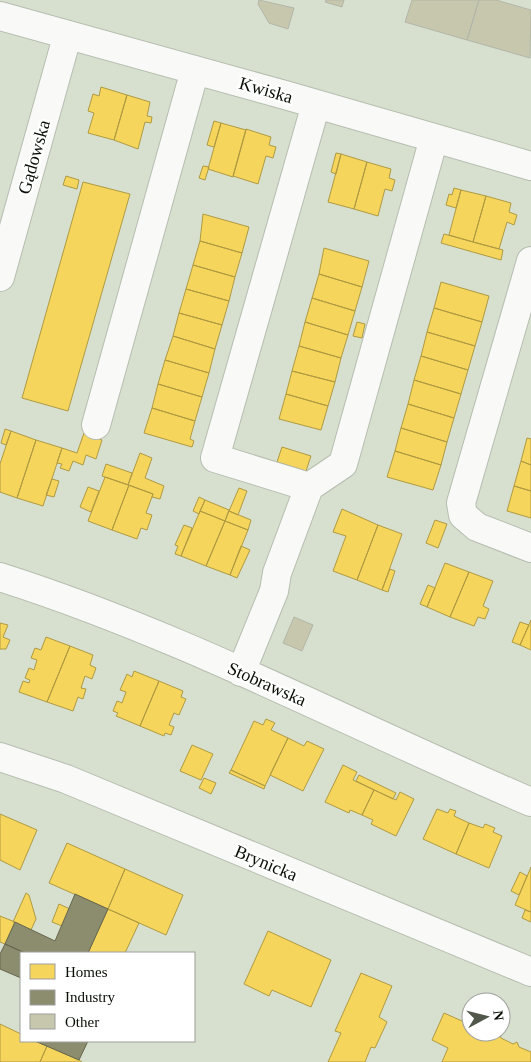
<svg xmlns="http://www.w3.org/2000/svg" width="531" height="1062" viewBox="0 0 531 1062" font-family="'Times New Roman',serif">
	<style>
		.homes { fill: #f6d55c; stroke: #af9a42 }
		.industry { fill: #8c8c6e; stroke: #65664e }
		.building { fill: #c6c7ad; stroke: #b3b6a8 }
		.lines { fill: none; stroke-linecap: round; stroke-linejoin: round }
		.minor-casing { stroke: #b6bdb0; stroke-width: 30 }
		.minor { stroke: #f9faf8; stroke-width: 28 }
		.labels { text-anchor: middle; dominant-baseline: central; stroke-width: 5; stroke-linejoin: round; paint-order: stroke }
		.street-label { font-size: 18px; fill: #090f05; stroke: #fff }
	</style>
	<rect width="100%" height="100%" fill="#d7e0ce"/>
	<path class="homes" d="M101 87 127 95 114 140 88 133 94 113 88 111 93 94 99 96Z
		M127 95 150 102 147 116 152 117 151 123 145 122 138 149 114 140Z
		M214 121 221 123 214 147 207 145Z
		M221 123 246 130 233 177 208 169Z
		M246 129 271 137 269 145 276 147 273 158 266 156 258 184 233 176Z
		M336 153 341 154 336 174 331 172Z
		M341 154 367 162 354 209 328 202Z
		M367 162 391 169 389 178 395 180 392 191 385 189 378 216 354 209Z
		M203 166 209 167 205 180 199 178Z
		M66 176 79 180 77 189 63 185Z
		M83 182 130 194 68 411 22 398Z
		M454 188 461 190 456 208 446 205 449 194 452 195Z
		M461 190 486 196 473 242 449 235Z
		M486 196 511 203 509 212 517 215 514 225 507 222 499 249 473 242Z
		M203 214 249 227 242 253 200 241Z
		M444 234 503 250 501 260 441 243Z
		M200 241 242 253 235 277 193 265Z
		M324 248 369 261 362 287 319 274Z
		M193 265 235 277 229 301 186 289Z
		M319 274 362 287 355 311 312 298Z
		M441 282 489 296 482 322 434 308Z
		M186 289 229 301 222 325 179 313Z
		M312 298 355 311 348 335 305 322Z
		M434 308 482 322 475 346 427 332Z
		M179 313 222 325 215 349 173 336Z
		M305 322 348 335 341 358 299 346Z
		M357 322 365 324 362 338 353 336Z
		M427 332 475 346 468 370 421 356Z
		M173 336 215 349 209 373 165 360Z
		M299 346 341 358 335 382 292 371Z
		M421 356 468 370 461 394 414 380Z
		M165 360 209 373 202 397 158 384Z
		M292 371 335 382 328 406 286 394Z
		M414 380 461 394 454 418 408 404Z
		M158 384 202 397 195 421 152 408Z
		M286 394 328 406 321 430 279 419Z
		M408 404 454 418 447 442 401 428Z
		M152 408 195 421 190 439 194 441 192 447 144 433Z
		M401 428 447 442 441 465 395 451Z
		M5 429 11 431 6 445 1 443Z
		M11 431 36 440 17 498 0 492V464Z
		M84 433 102 440 96 459 86 455 83 465 73 461 69 471 60 468 62 464 57 463 62 448 77 453Z
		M527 438 531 439V465L521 461Z
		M36 440 62 448 43 506 17 498Z
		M282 447 311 456 306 471 277 462Z
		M395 451 441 465 433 490 387 477Z
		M140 453 152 458 145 478 164 486 160 499 152 497 153 494 128 485Z
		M521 461 531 465V491L514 486Z
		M106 464 132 473 128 485 102 476Z
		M105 477 129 485 112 530 88 521Z
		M52 479 59 481 54 497 46 495Z
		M129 485 153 494 146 513 152 515 147 530 141 528 137 539 112 530Z
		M514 486 531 491V518L507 511Z
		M88 487 99 491 91 512 80 507Z
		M239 488 247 491 238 515 229 511Z
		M199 497 205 500 199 514 193 511Z
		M205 500 229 510 225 521 200 511Z
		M342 509 378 525 357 580 333 571 346 536 333 532Z
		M200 511 225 521 206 566 181 556Z
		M229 511 251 520 248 530 225 521Z
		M435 520 447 524 438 548 426 543Z
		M225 521 248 530 230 575 206 566Z
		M184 525 192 528 181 556 175 554 178 546 175 545Z
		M378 525 402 534 382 590 357 580Z
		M241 546 250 550 237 578 230 575Z
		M445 563 469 572 450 617 427 607Z
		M390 569 395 571 388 592 382 590Z
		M469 572 493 581 483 606 489 609 485 619 478 617 474 626 450 617Z
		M428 585 435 588 427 607 420 604Z
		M531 620V650L520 645Z
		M520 622 529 625 520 645 512 642Z
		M0 623 8 625 3 637 10 640 6 649H0Z
		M46 637 70 646 47 702 19 692 23 681 29 683 30 680 25 678 29 668 34 670 37 660 31 658 35 648 41 650Z
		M70 646 93 655 90 665 96 668 92 679 85 676 81 688 86 689 83 699 78 697 73 711 47 702Z
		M134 671 159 681 140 726 116 716 118 713 113 711 117 701 122 703 126 692 120 690 127 674 132 677Z
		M159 681 183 691 181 697 186 699 179 715 174 713 169 725 174 727 171 735 165 733 164 736 140 726Z
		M266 719 275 723 271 730 288 738 265 786 231 770 254 721 263 725Z
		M288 738 304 746 307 741 324 749 303 791 270 775Z
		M192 745 213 754 201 780 180 771Z
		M343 765 357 772 353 780 374 790 362 815 350 810 349 813 325 802Z
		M231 770 265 786 264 789 229 773Z
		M359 775 396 793 393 799 356 781Z
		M204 778 216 783 211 794 199 788Z
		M374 790 396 800 400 792 414 799 396 836 371 824 373 820 362 815Z
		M437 809 448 813 450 809 456 811 454 816 469 823 456 854 423 839Z
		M0 814 37 830 20 870 0 860Z
		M469 823 483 828 485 824 495 828 493 832 502 836 489 868 456 854Z
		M67 843 125 869 108 909 49 883Z
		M531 867V912L515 905Z
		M125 869 183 895 166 935 108 909Z
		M520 872 527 876 519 895 511 891Z
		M26 893 29 895 36 919 31 930 13 922Z
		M59 904 70 909 62 926 52 922Z
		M108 909 139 923 125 953H88Z
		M525 910 531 912V922L522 918Z
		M0 916 15 922 5 944 0 942Z
		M268 931 331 960 311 1007 272 990 269 996 244 984Z
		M361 973 392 986 379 1017 387 1022 375 1048 371 1047 365 1062H328L341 1033 335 1031Z
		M444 1013 471 1025V1032H498L501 1038 513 1044 517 1042 519 1047 531 1052V1062H442L448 1048 432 1040Z
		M0 1024 21 1034V1041H35L47 1046 40 1062H0Z
		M47 1046 79 1060 82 1062H40Z"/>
	<path class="industry" d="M75 894 108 909 88 953H25L5 944 15 922 55 941Z
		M5 944 25 953H21V978L0 969V954Z
		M35 1041H88L79 1060Z"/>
	<path class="building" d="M259 0 294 8 288 29 269 23 258 4Z
		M326 0H344L342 7 325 2Z
		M412 0H479L467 40 405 22Z
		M479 0H496L531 10 530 58 467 40Z
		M294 617 313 625 302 651 283 643Z"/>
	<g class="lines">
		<g class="minor-casing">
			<path id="minor" d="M0 16 285 95 531 166
				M316 104 215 458 309 487 343 464 434 138
				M531 261 461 503 463 515 477 527 531 548
				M0 277 67 37
				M96 425 195 70
				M0 577C183 635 354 727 531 802
				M241 672 274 591 277 573 309 487
				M0 757 66 779 531 972"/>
		</g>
		<use href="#minor" class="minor"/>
	</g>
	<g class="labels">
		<g class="street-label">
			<text transform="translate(266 90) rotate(16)">Kwiska</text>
			<text transform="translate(34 157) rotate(-74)">Gądowska</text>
			<text transform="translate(267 684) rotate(24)">Stobrawska</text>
			<text transform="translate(266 863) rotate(23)">Brynicka</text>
		</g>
	</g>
	<rect x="20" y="952" width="175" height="90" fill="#ffffff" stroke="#9d9f9b"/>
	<rect x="30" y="964" width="25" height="15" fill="#f6d55c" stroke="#9d9f9b"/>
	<text x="65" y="977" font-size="15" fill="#090f05">Homes</text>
	<rect x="30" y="990" width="25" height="15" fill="#8c8c6e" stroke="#9d9f9b"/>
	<text x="65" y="1002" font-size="15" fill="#090f05">Industry</text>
	<rect x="30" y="1014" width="25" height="15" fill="#c6c7ad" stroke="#9d9f9b"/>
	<text x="65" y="1027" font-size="15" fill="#090f05">Other</text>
	<g transform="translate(486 1017) rotate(83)"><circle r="24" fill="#ffffff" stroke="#9d9f9b"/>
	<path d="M0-4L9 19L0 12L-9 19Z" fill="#51584b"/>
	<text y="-8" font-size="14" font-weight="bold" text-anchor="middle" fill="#090f05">N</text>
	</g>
</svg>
